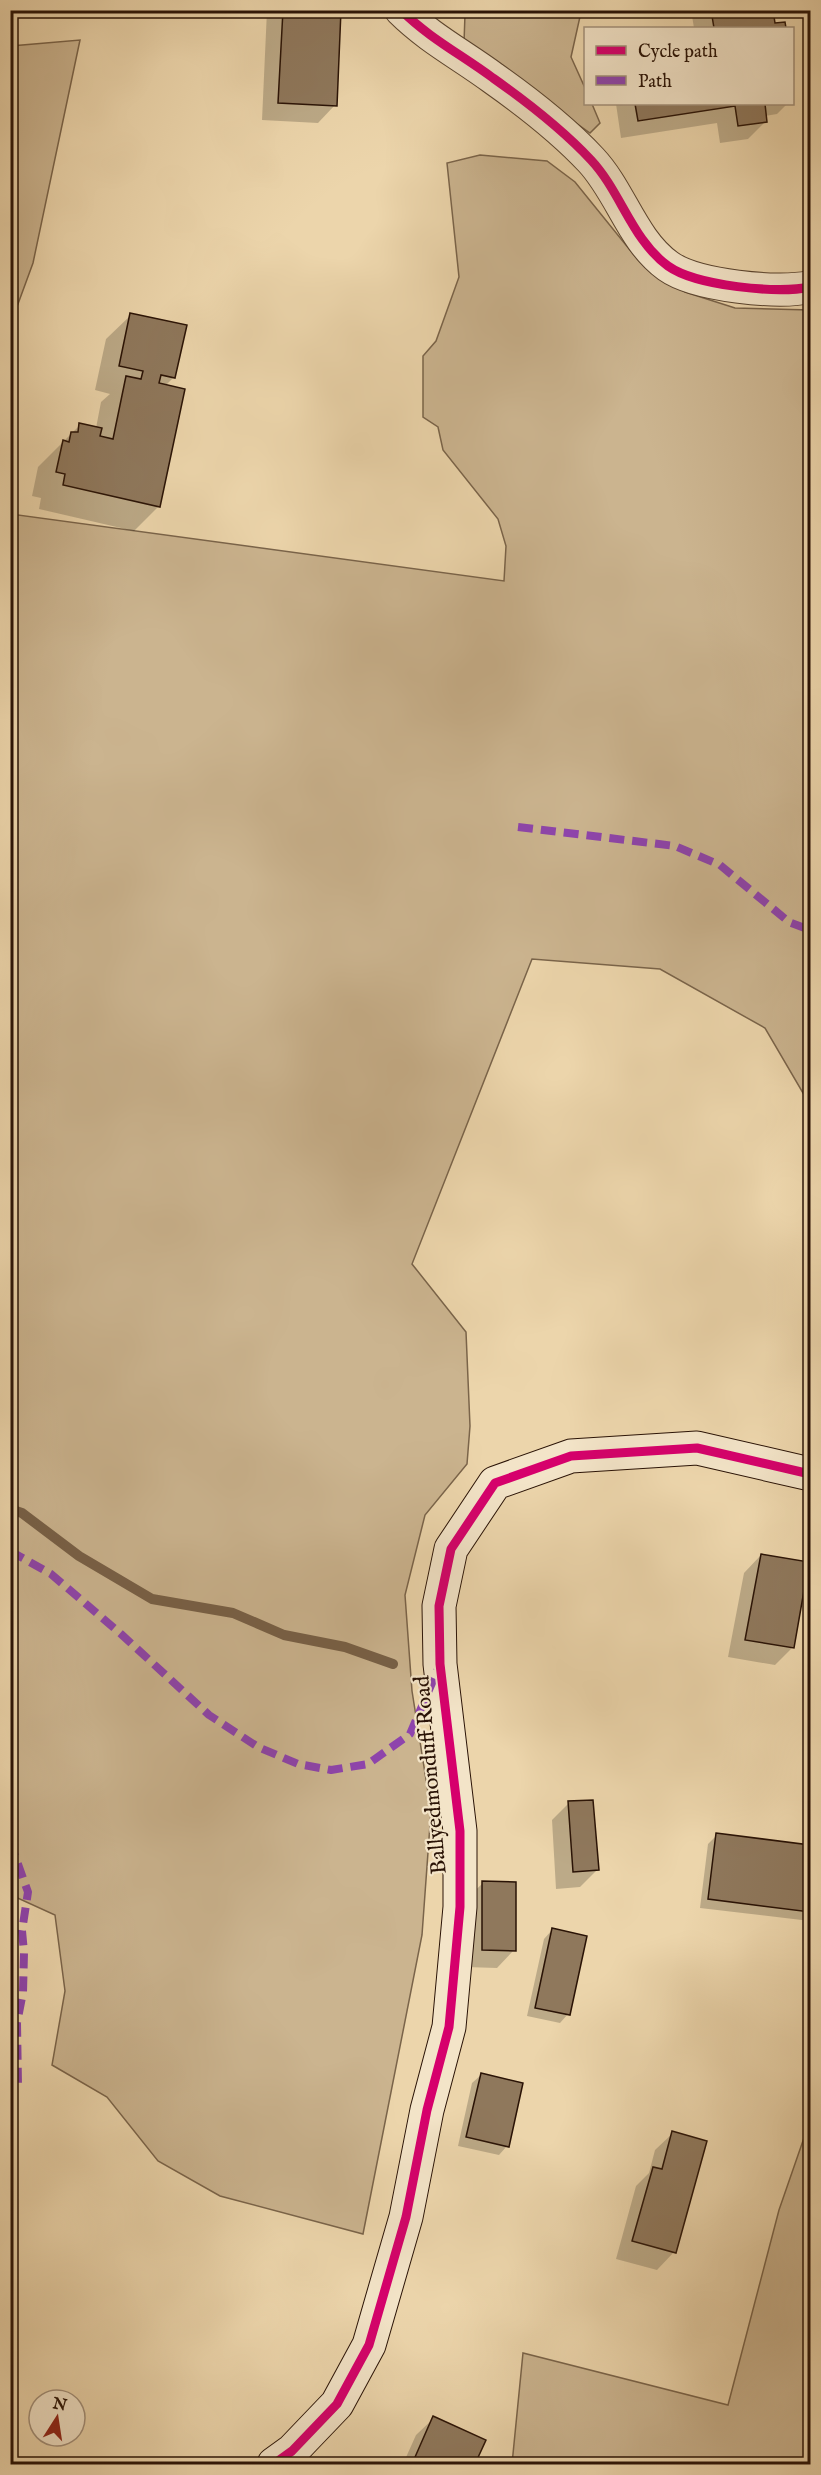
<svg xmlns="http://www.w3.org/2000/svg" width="821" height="2475" viewBox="0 0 821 2475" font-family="'IM FELL English',serif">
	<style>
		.green { fill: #cbb48f; stroke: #7a644a; stroke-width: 1.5 }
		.shadow { fill: #0003 }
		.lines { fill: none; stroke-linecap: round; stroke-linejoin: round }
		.stream { stroke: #776047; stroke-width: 10 }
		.building { fill: #8f785c; stroke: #2a1306; stroke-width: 1.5 }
		.street-casing { stroke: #5a442f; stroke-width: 34 }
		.secondary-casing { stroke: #2a1306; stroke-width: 35 }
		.street { stroke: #f3e4c8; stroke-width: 32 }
		.secondary { stroke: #f3e4c8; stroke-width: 33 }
		.quiet { stroke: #8e44ad; stroke-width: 8; stroke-dasharray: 15 8; stroke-linecap: butt }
		.cycleway-casing { stroke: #f3e4c8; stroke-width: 13 }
		.cycleway { stroke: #d6006c; stroke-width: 9 }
		.labels { text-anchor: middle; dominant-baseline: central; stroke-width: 4.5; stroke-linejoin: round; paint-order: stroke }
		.street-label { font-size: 22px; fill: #2a1306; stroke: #f3e4c8 }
	</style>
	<rect width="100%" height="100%" fill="#ecd5ab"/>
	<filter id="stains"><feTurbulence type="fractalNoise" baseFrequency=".00333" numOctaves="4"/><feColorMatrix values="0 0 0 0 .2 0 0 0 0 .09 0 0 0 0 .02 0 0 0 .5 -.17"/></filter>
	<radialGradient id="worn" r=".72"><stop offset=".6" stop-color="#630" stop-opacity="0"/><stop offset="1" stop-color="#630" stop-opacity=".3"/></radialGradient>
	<path class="green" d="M462 11H584L581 12 571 57 585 88 586 104H592L600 123 590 133 464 43 465 14Z
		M80 40 33 263 11 323V46Z
		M480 155 547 161 575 182 638 260 685 292 735 308 810 310V1105L765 1028 660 969 532 959 412 1264 466 1332 470 1426 467 1464 425 1515 405 1595 412 1691 431 1811 422 1935 363 2234 220 2196 158 2161 107 2097 52 2065 65 1991 55 1915 11 1895V514L504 581 506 546 498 519 443 450 438 427 423 417V356L436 341 459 277 447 163Z
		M810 2125V2464H512L523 2353 728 2405 779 2210 806 2132Z"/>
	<path class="shadow" d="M267 10H339L335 105 318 123 262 120Z
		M697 10H771L774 25 784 24V28H694L692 16Z
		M616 104H787L777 114 765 116 766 121 748 139 720 143 717 123 621 138Z
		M131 315 174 377 165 386 159 506 134 531 39 509 41 498 32 496 38 467 80 425 96 428 101 402 110 394 95 390 106 339Z
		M761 1555 808 1563 792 1648 775 1665 728 1657 744 1573Z
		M569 1803 597 1870 580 1887 556 1889 552 1820Z
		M717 1835 810 1846V1921L700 1908 708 1844Z
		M483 1883 514 1950 497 1968 465 1967V1900Z
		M552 1930 568 2014 560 2023 527 2016 544 1939Z
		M481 2075 507 2146 499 2155 458 2146 472 2083Z
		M673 2133 674 2252 657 2270 616 2259 636 2186 649 2173 655 2150Z
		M434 2418 484 2441 473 2464H403L416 2435Z"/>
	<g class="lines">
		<path class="stream" d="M10 1509 22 1513 79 1556 152 1599 233 1613 284 1635 345 1647 393 1664"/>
	</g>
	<path class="building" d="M283 10H341L337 106 278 103Z
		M711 10H773L775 23 785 22 786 28H714Z
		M635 104H765L767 122 738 126 735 106 638 121Z
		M130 313 187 325 175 378 161 375 159 383 185 389 160 507 63 485 65 474 56 472 63 440 69 442 71 432H78L79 423 102 428 100 436 113 439 126 376 141 379 143 371 119 366Z
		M761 1554 809 1562 794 1648 745 1640Z
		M593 1800 599 1870 573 1872 568 1801Z
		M716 1833 810 1845V1912L708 1899Z
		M482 1881 516 1882V1951L482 1950Z
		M552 1928 587 1936 570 2015 535 2008Z
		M481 2073 523 2083 509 2147 466 2137Z
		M672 2131 707 2141 676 2253 632 2241 653 2167 662 2169Z
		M433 2416 486 2440 475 2464H412Z"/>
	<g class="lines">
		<g class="street-casing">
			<path id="street" d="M401 10C429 38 462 55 493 78 527 102 562 129 591 160 621 192 632 240 668 266 696 286 778 294 810 287"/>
		</g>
		<g class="secondary-casing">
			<path id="secondary" d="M274 2464 292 2451 337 2404 369 2345 406 2217 427 2110 449 2027 460 1907V1831L440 1664 439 1606 451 1549 495 1483 571 1456 697 1448 810 1474"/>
		</g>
		<use href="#street" class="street"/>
		<use href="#secondary" class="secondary"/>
		<path class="quiet" d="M518 827 675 846 720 865 789 922 810 930
			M10 1551 51 1574 121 1634 209 1715 258 1747 298 1764 331 1770 368 1764 410 1734 438 1669
			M10 1842 28 1892 22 1931 24 1952 23 1992 17 2023 18 2085"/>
		<g class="cycleway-casing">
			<path id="cycleway" d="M401 10C429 38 462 55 493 78 527 102 562 129 591 160 621 192 632 240 668 266 696 286 778 294 810 287
				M274 2464 292 2451 337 2404 369 2345 406 2217 427 2110 449 2027 460 1907V1831L440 1664 439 1606 451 1549 495 1483 571 1456 697 1448 810 1474"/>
		</g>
		<use href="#cycleway" class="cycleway"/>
	</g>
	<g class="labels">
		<g class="street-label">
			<text transform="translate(431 1775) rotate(-95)">Ballyedmonduff Road</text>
		</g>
	</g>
	<rect width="821" height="2475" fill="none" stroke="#ecd5ab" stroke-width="36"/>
	<rect x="12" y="12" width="797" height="2451" fill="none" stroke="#2a1306" stroke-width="3"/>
	<rect x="18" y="18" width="785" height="2439" fill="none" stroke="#2a1306" stroke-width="1.5"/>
	<rect x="584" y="27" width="210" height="78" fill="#f3e4c8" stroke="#a3907a" stroke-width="1.5"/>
	<rect x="596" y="46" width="30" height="9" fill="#d6006c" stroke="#a3907a" stroke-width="1.5"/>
	<text x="638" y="57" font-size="18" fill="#2a1306">Cycle path</text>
	<rect x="596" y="76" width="30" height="9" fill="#8e44ad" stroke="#a3907a" stroke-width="1.5"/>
	<text x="638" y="87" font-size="18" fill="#2a1306">Path</text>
	<g transform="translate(57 2418) rotate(12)"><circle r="28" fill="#f3e4c8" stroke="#a3907a" stroke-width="1.5"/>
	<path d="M0-4.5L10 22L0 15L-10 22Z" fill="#8f2418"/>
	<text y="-9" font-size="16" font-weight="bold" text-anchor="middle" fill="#2a1306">N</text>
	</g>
	<rect width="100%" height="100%" filter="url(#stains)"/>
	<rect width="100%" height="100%" fill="url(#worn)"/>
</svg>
